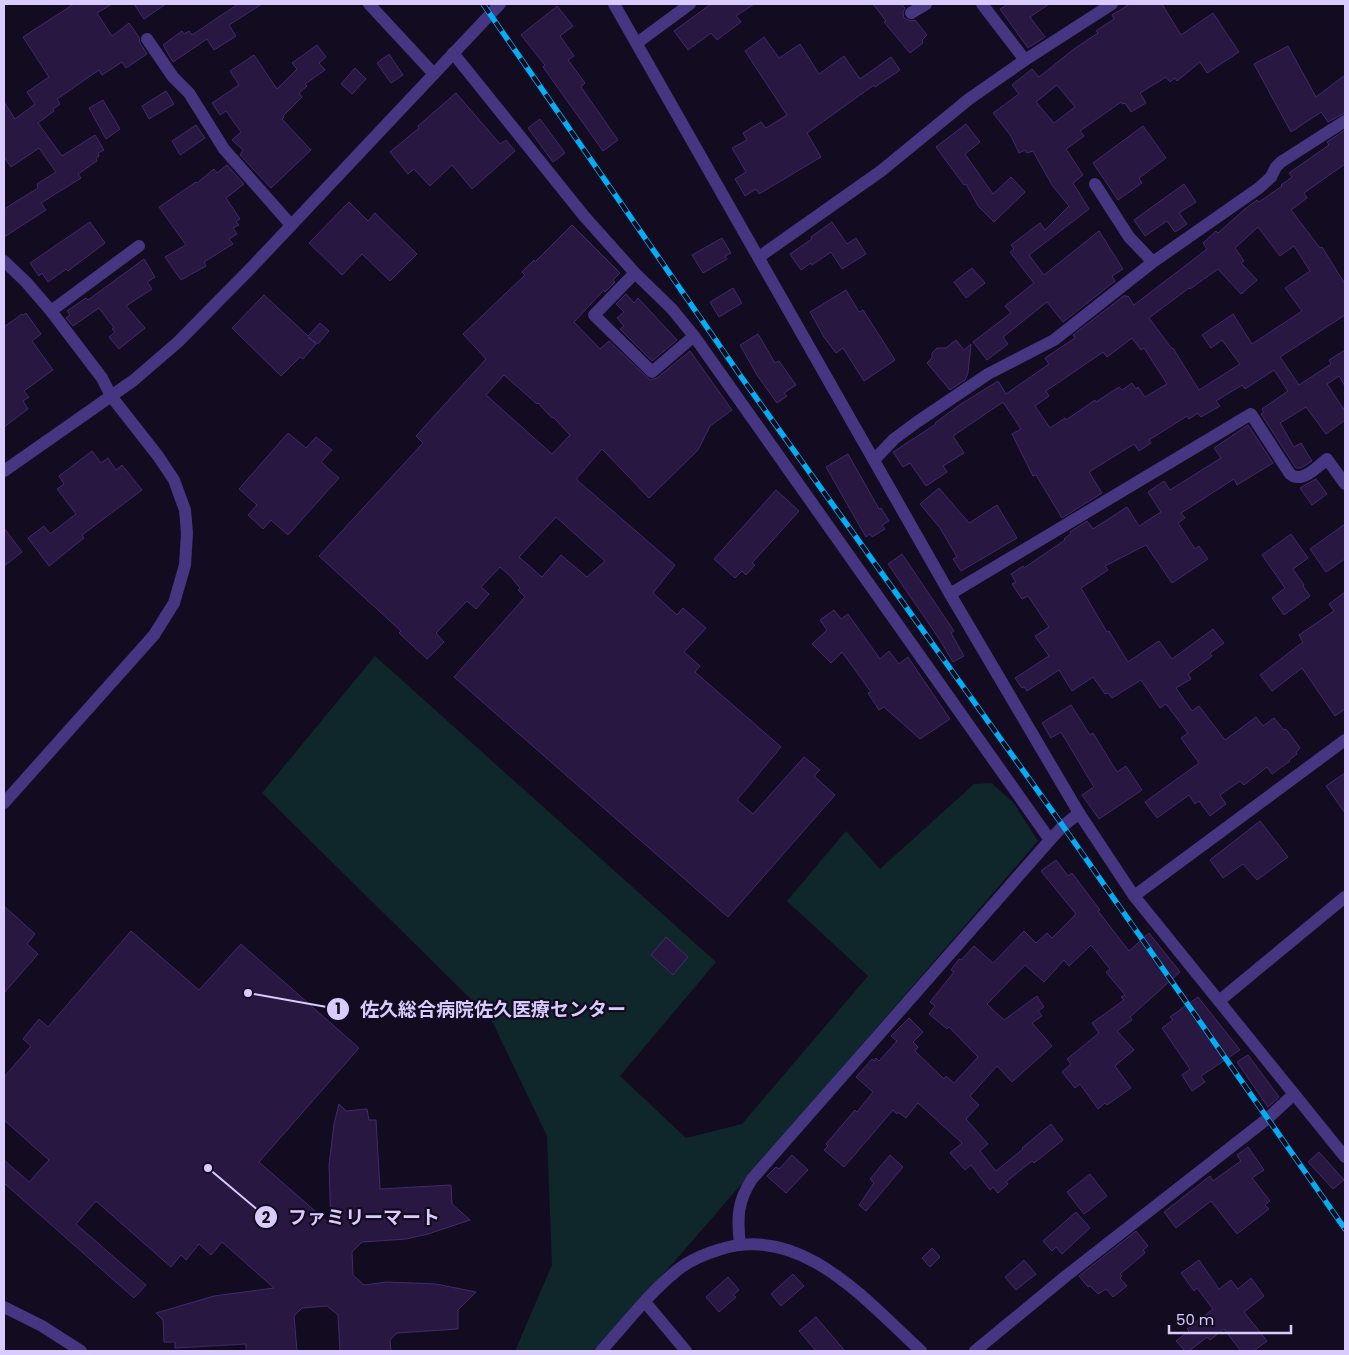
<svg xmlns="http://www.w3.org/2000/svg" width="1349" height="1355" viewBox="0 0 1349 1355" font-family="Poppins,'Noto Sans JP',sans-serif">
	<style>
		.green { fill: #0f262a }
		.building { fill: #281741; stroke: #43286e; fill-rule: evenodd }
		.lines { fill: none; stroke-linecap: round; stroke-linejoin: round }
		.minor { stroke: #463581; stroke-width: 12 }
		.tertiary { stroke: #463581; stroke-width: 12 }
		.rail-casing { stroke: #00aff6; stroke-width: 5.5 }
		.rail { stroke: #130c20; stroke-width: 4; stroke-dasharray: 11; stroke-linecap: butt }
		.leader { fill: none; stroke: #dacbff; stroke-width: 2 }
		.callout-dot { fill: #dacbff; stroke: #130c20; stroke-width: 2 }
		.mark-label { font-size: 15px; text-anchor: middle; font-weight: bold; fill: #111 }
		.callout-label { font-size: 19px; text-anchor: middle; font-weight: bold; fill: #dacbff; stroke: #130c20; stroke-width: 4.5; stroke-linejoin: round; paint-order: stroke }
	</style>
	<rect width="100%" height="100%" fill="#130c20"/>
	<path class="green" d="M375 656 716 962 620 1076 686 1138 742 1124 868 976 787 901 846 831 880 869 974 784 991 783 1013 802 1038 841 674 1262 593 1351H515L552 1265 547 1136 491 1019 262 793Z"/>
	<path class="building" d="M74 4H112L97 13 112 36 129 23 139 37 140 43 147 54 126 68 122 62 102 75 99 70 57 99 60 104 53 109 54 111 38 123 62 156 95 135 104 150 98 153 99 156 96 158 97 161 78 174 81 178 41 203 46 210 4 237V209L38 188 37 184 56 172 39 148 11 167 4 157V102L15 119 35 104 27 92 49 77 23 37Z
		M134 4H166L144 19Z
		M238 4H262L229 25 236 36 214 50 207 39 173 62 163 45 182 31 184 34 189 31 192 35Z
		M711 4H754L736 16 741 22 717 40 711 33 688 50 674 31Z
		M873 4H901L905 8 903 13 904 18 911 21 915 20 927 35 922 40 923 43 910 53 884 22 886 21Z
		M1008 4H1049L1030 17 1045 37 1028 48 1000 9Z
		M1130 4H1162L1181 35 1213 13 1239 52 1207 73 1200 62 1177 81 1175 78 1170 82 1166 77 1140 93 1146 103 1131 112 1125 103 1122 104 1121 102 1080 131 1084 136 1066 149 1083 175 1073 183 1089 209 1029 255 1044 275 1099 231 1123 269 1112 276 1115 281 1063 322 1047 302 1003 337 1008 344 987 360 973 342 1011 313 1005 306 1034 283 1010 252 1014 249 1011 245 1040 223 1045 230 1069 206 1052 185 1033 151 1027 153 1025 150 1019 153 1011 136 993 113 1019 94 1012 85 1032 69 1039 77 1074 49 1098 33 1096 31 1114 19 1112 15ZM1057 85 1075 107 1054 123 1036 102Z
		M557 6 573 26 560 36 574 56 568 60 585 83 581 87 618 140 603 151 543 67 545 65 521 35Z
		M764 37 779 58 800 44 819 74 844 56 860 79 891 57 900 70 875 87 874 85 807 133 821 157 759 194 756 189 745 196 735 179 746 172 732 148 747 140 743 133 761 122 766 128 787 115 745 51Z
		M317 45 326 57 319 63 325 70 305 84 307 86 299 93 302 97 283 116 284 117 282 119 311 150 271 188 240 155 243 150 232 140 241 132 226 111 220 115 212 103 239 85 230 71 254 55 277 89 297 69 292 63Z
		M1288 46 1316 97 1345 75V113L1328 122 1321 112 1291 132 1254 64Z
		M389 54 403 75 391 83 377 63Z
		M355 68 366 79 352 94 341 84Z
		M166 91 174 104 149 119 142 106Z
		M456 93 500 144 506 140 515 151 472 189 452 165 430 186 414 169 408 174 390 152 419 128 418 126Z
		M103 100 120 129 106 139 89 108Z
		M540 119 565 153 553 162 528 128Z
		M966 124 980 142 965 154 993 194 1011 177 1025 192 994 222 978 206 966 184 964 185 936 147Z
		M196 125 205 138 180 155 172 141Z
		M1143 126 1166 158 1139 178 1142 183 1118 200 1093 163Z
		M1345 130V164L1304 193 1307 198 1291 210 1320 248 1322 247 1345 284V315L1280 357 1299 385 1331 364 1329 360 1345 350V386L1339 376 1327 384 1345 411V420L1326 434 1306 407 1280 423 1294 447 1301 443 1312 461 1309 463 1301 468H1296L1261 414 1264 412 1262 409 1288 391 1274 370 1245 389 1242 385 1216 401 1220 406 1201 417 1198 413 1189 419 1187 416 1149 440 1151 443 1139 451 1134 444 1089 472 1102 493 1062 518 1036 475 1033 476 1012 434 1021 429 1003 402 953 436 964 453 943 466 947 472 926 486 910 463 903 467 893 452 936 424 935 423 958 406 998 381 1006 394 1049 364 1045 358 1075 338 1073 335 1125 295 1126 297 1128 296 1134 305 1207 249 1203 243 1216 231 1218 233 1245 209 1257 200 1259 202 1282 186 1281 185 1292 177 1289 173 1329 145 1327 142ZM1258 227 1280 256 1294 246 1310 271 1285 288 1302 311 1252 344 1233 314 1202 335 1211 348 1222 340 1240 364 1199 390 1173 348 1172 349 1149 318 1189 288 1190 289 1218 269 1241 294 1257 280 1241 263 1244 261 1235 248ZM1132 338 1141 350 1144 348 1167 384 1145 397 1138 387 1136 389 1132 383 1122 390 1119 387 1096 402 1095 400 1066 420 1065 418 1050 428 1035 406 1049 396 1046 391 1103 352 1107 357Z
		M227 165 244 184 226 198 240 219 236 222 239 225 233 228 237 234 229 239 233 244 204 262 206 266 181 280 165 257 186 245 159 207 196 182 197 183 214 169 217 173Z
		M1184 184 1196 202 1179 213 1187 224 1175 232 1167 221 1145 236 1134 220Z
		M349 202 368 221 375 213 417 254 390 281 362 254 342 275 309 243Z
		M90 222 105 243 68 271 66 269 48 282 42 273 39 276 30 263Z
		M832 222 847 244 856 238 866 254 842 269 831 252 812 265 811 263 801 270 790 254 812 239 811 237Z
		M572 225 620 273 613 280 615 282 605 292 604 290 574 322 600 349 609 341 650 380 657 378 690 351 732 410 710 426 698 450 649 498 602 449 577 478V480L675 565 653 593 677 615 683 608 706 628 684 652 700 666 695 672 781 747 737 800 753 814 804 757 820 770 814 776 835 795 728 917 454 677 525 597 518 590 520 588 511 577 500 567 481 587 489 594 476 609 467 601 436 633 444 642 427 659 399 633 401 631 319 556 423 443 416 436 486 359 463 334 525 275 522 272 534 260 535 262ZM504 375 537 404 538 403 552 418 553 417 570 435 552 454 486 395ZM556 517 605 561 587 577 561 555 542 577 519 557Z
		M722 238 731 253 725 256 727 259 703 273 692 255Z
		M144 259 155 277 147 282 152 289 126 306 145 328 119 349 109 337 115 332 112 329 114 328 99 308 73 326 66 318 70 315 67 311 86 298 88 300Z
		M972 268 985 283 966 298 954 282Z
		M733 288 742 303 719 317 710 302Z
		M846 290 859 312 863 310 895 360 864 381 843 348 836 353 824 337 810 312Z
		M626 294 634 303 638 298 677 340 652 361 620 329 624 326 617 318 624 312 616 304Z
		M264 295 308 336 320 323 329 331 318 344 308 337 316 344 303 359 300 357 281 376 232 328Z
		M26 313 41 334 32 341 53 370 24 391 29 397 23 401 28 409 4 427V327L22 314 23 315Z
		M758 334 775 363 779 361 796 385 784 393 787 396 777 403 757 375 740 345Z
		M956 340 964 350 971 344 968 373 965 380 950 390 927 363 932 358V353L937 348H946Z
		M1248 425 1273 463 1237 485 1234 479 1181 513 1185 518 1178 523 1195 549 1199 546 1208 559 1172 583 1146 545 1105 566 1108 570 1081 588 1107 632 1109 631 1128 662 1159 641 1172 659 1213 629 1224 643 1210 653 1212 656 1188 674 1191 679 1176 688 1192 711 1199 706 1225 740 1256 717 1263 726 1274 718 1284 730 1286 729 1300 748 1296 752 1297 754 1289 760 1290 761 1272 774 1267 767 1244 785 1240 781 1220 795 1226 804 1210 816 1199 801 1195 804 1189 795 1157 818 1145 802 1199 763 1181 738 1188 733 1166 704 1160 708 1141 680 1112 698 1108 693 1105 694 1093 677 1072 691 1059 670 1027 691 1024 687 1022 688 1015 678 1049 656 1035 636 1049 627 1028 596 1022 599 1012 584 1016 582 1011 574 1023 566 1024 568 1065 540 1064 539 1071 533 1070 532 1087 521 1093 529 1127 507 1139 526 1161 512 1148 492 1164 481 1170 490 1221 458 1214 448Z
		M288 433 306 448 316 437 332 450 321 462 339 478 288 535 271 520 263 529 248 515 257 505 239 489Z
		M92 451 101 463 108 458 116 470 122 465 142 490 82 535 84 538 49 566 28 538 44 526 50 534 76 514 57 489 64 484 59 476Z
		M848 454 879 509 881 508 889 521 882 525 885 529 872 537 870 534 866 537 826 467Z
		M1316 479 1327 494 1312 505 1300 488Z
		M939 488 969 523 997 505 1017 538 961 571 953 559 957 557 940 528 920 504Z
		M776 490 799 511 752 563 755 565 746 575 742 571 735 578 714 559Z
		M1345 524V559L1326 572 1310 549Z
		M4 528 22 552 4 566Z
		M1291 534 1308 558 1293 569 1304 585 1303 586 1310 596 1284 615 1272 598 1285 588 1262 555Z
		M902 554 954 631 951 633 964 656 953 662 940 640 888 564Z
		M1345 592V709L1335 716 1302 668 1272 691 1260 675 1303 642 1299 635 1334 611 1329 604Z
		M834 610 841 619 848 614 880 659 889 651 899 664 908 657 950 719 920 739 884 707 879 710 868 693 871 692 842 652 831 663 812 644 827 630 820 620Z
		M1071 705 1090 735 1093 733 1117 772 1126 766 1142 790 1099 819 1082 795 1094 787 1061 732 1051 738 1042 723Z
		M1345 773V813L1326 786Z
		M1260 821 1288 857 1257 880 1243 864 1223 878 1210 860Z
		M1056 860 1068 876 1072 873 1100 910 1098 911 1129 951 1149 933 1180 972 1130 1017 1132 1020 1117 1031 1134 1050 1115 1066 1131 1088 1107 1105 1105 1103 1098 1109 1080 1084 1075 1088 1062 1072 1071 1064 1067 1059 1099 1033 1092 1023 1124 1000 1121 997 1125 995 1106 972 1110 969 1091 945 1069 966 1064 960 1044 982 1025 965 987 1004 1004 1020 1037 996 1044 1007 1038 1011 1042 1016 1032 1023 1052 1046 1012 1082 997 1066 970 1096 979 1105 966 1119 988 1144 980 1151 996 1171 1023 1149 1022 1148 1051 1124 1063 1140 1034 1163 1032 1161 1006 1182 1008 1184 998 1193 993 1187 990 1190 971 1165 965 1170 950 1153 962 1143 918 1103 906 1118 898 1112 897 1114 893 1110 844 1167 824 1150 828 1146 826 1144 855 1110 857 1112 873 1092 856 1077 872 1059 874 1061 876 1058 879 1061 897 1041 891 1036 909 1018 923 1032 913 1042 918 1047 915 1051 944 1079 946 1076 954 1083 978 1057 949 1027 947 1029 929 1014 935 1006 930 1002 954 972 951 970 959 959 961 960 974 946 993 963 1024 931 1036 943 1047 933 1052 938 1076 914 1041 871Z
		M4 906 35 934 27 944 38 954 4 993Z
		M131 931 199 990 241 944 359 1048 259 1162 331 1225 329 1165 334 1124 339 1104 346 1111 367 1109 369 1120H376L380 1189 451 1185 452 1204 470 1220 428 1234 406 1239 362 1242 352 1252 353 1275 364 1285 387 1282 413 1283 436 1284 476 1292 458 1310V1329L397 1333 390 1340 391 1351H340L338 1315 327 1306 302 1308 294 1316 297 1351H246V1344L175 1348V1342H164L163 1320 156 1313 214 1296 274 1288 222 1242 211 1255 199 1244 186 1260 181 1255 171 1267 96 1201 76 1224 146 1285 134 1298 4 1183V1160L29 1182 49 1160 4 1120V1077L31 1046 23 1039 39 1019 48 1027Z
		M666 937 688 957 673 975 651 955Z
		M1198 997 1240 1050 1201 1076 1205 1082 1192 1091 1182 1075 1190 1069 1162 1028 1173 1020 1170 1017Z
		M1248 1055 1279 1097 1268 1107 1237 1062Z
		M1248 1147 1264 1170 1252 1178 1270 1201 1265 1205 1269 1209 1237 1234 1211 1201 1176 1228 1164 1212 1210 1176 1213 1181 1241 1161 1237 1155Z
		M1319 1152 1344 1180 1333 1189 1308 1162Z
		M792 1155 808 1170 786 1193 767 1176 776 1167 779 1169Z
		M890 1155 903 1167 866 1211 859 1205 874 1183 870 1179Z
		M1090 1174 1107 1196 1084 1214 1067 1192Z
		M1076 1212 1090 1228 1062 1254 1056 1247 1052 1251 1043 1241Z
		M1136 1231 1148 1246 1143 1250 1145 1253 1120 1274 1122 1276 1120 1278 1127 1286 1113 1297 1106 1289 1098 1294 1090 1286 1088 1287 1079 1276Z
		M932 1248 940 1257 930 1267 922 1258Z
		M1024 1260 1036 1274 1016 1290 1005 1277Z
		M1199 1260 1219 1289 1231 1280 1238 1289 1251 1278 1264 1296 1244 1312 1267 1341 1254 1351H1241L1224 1329 1210 1340 1207 1337 1189 1351H1185L1176 1341 1189 1331 1187 1329 1213 1309 1197 1288 1194 1291 1181 1273Z
		M793 1274 804 1286 781 1306 771 1294Z
		M728 1277 739 1290 733 1295 736 1297 719 1312 706 1297Z
		M816 1317 845 1351H816L799 1331Z"/>
	<g class="lines">
		<path class="minor" d="M369 4 433 73
			M982 4 1025 60
			M911 13 926 4
			M147 39 173 77 189 93 224 149 291 225
			M637 43 690 4
			M453 53 584 216 635 273 672 309 694 336 652 372 594 315 635 273
			M1095 184 1129 237 1153 262
			M759 257 881 171 969 99 1025 60 1112 4
			M4 261 26 282 51 311 102 378 111 396 158 456 174 480 185 510 187 533 185 565 174 603 154 635 4 803
			M51 311 139 246
			M694 336 1050 840
			M874 460 894 439 917 422 988 374 1054 340 1153 262 1259 188 1271 177 1276 167 1281 162 1345 121
			M950 594 1251 414 1290 474C1302 484 1317 467 1327 459L1345 484
			M1219 1001 1345 897
			M740 1245C737 1218 737 1202 752 1179L1050 840 1063 826 1079 813
			M645 1302 686 1351
			M4 1307 42 1326 81 1351
			M975 1351 1066 1276 1267 1119 1294 1094"/>
		<path class="tertiary" d="M614 4 950 594 1079 813 1134 896 1345 1157
			M4 471 134 380 178 342 251 268 500 4
			M1134 896 1345 740
			M601 1351C625 1325 647 1295 674 1273 686 1262 702 1255 718 1250 801 1222 866 1301 921 1351"/>
		<g class="rail-casing">
			<path id="rail" d="M483 4 742 378 1063 826 1345 1229"/>
		</g>
		<use href="#rail" class="rail"/>
	</g>
	<path class="leader" d="M248 993L338 1009M208 1168L266 1217"/>
	<g class="callout-dot">
		<circle cx="248" cy="993" r="5"/>
		<circle cx="208" cy="1168" r="5"/>
		<circle cx="338" cy="1009" r="12"/>
		<circle cx="266" cy="1217" r="12"/>
	</g>
	<g class="mark-label">
		<text x="338" y="1014">1</text>
		<text x="266" y="1223">2</text>
	</g>
	<g class="callout-label">
		<text x="493" y="1016">佐久総合病院佐久医療センター</text>
		<text x="364" y="1224">ファミリーマート</text>
	</g>
	<rect width="1349" height="1355" fill="none" stroke="#dacbff" stroke-width="10"/>
	<path d="M1169 1325v8h122v-8" fill="none" stroke="#dacbff" stroke-width="2.5"/>
	<text x="1176" y="1325" font-size="15" fill="#dacbff" stroke="#130c20" stroke-width="4" paint-order="stroke">50 m</text>
</svg>
